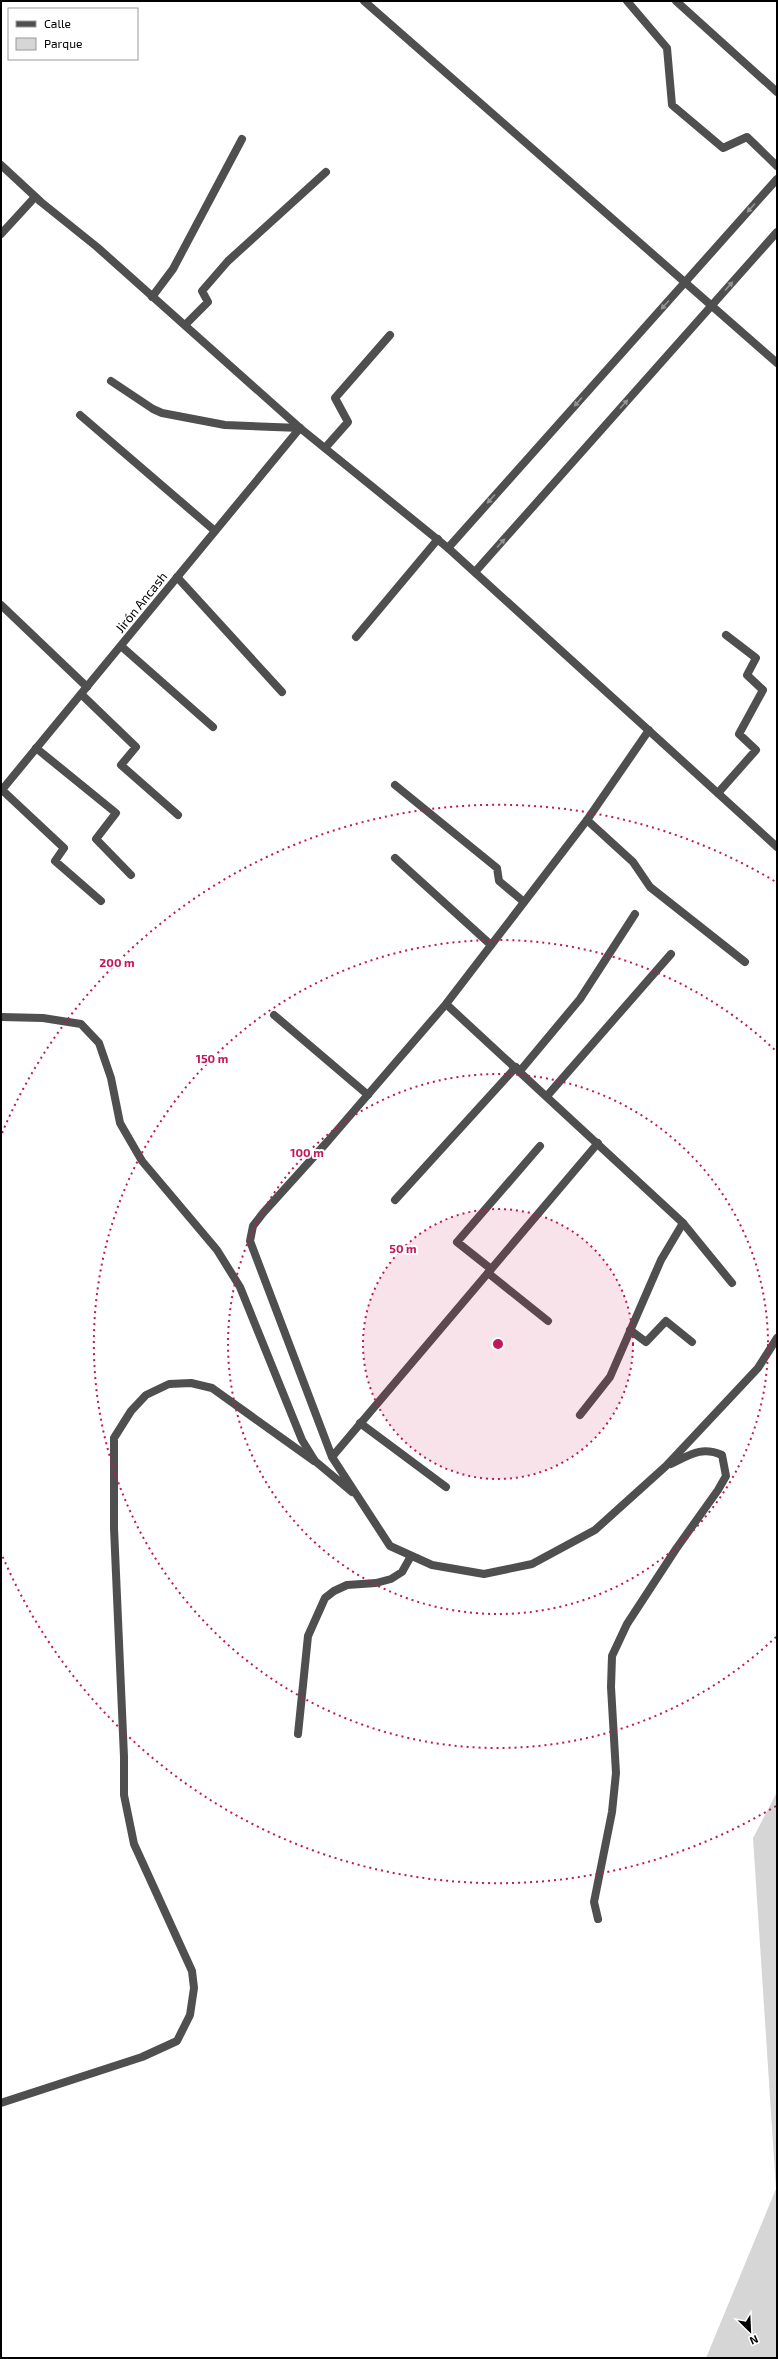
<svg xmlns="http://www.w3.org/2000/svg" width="778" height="2359" viewBox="0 0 778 2359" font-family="'Exo 2',sans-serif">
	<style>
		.green { fill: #d6d6d6 }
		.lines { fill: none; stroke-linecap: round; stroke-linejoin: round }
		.service { stroke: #4f4f4f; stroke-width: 8 }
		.minor { stroke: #4f4f4f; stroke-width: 8 }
		.tertiary { stroke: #4f4f4f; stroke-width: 8 }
		.oneway { fill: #959595 }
		.ring { fill: none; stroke: #c2185b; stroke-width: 2; stroke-dasharray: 2 4 }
		.labels { text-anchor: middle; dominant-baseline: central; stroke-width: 4; stroke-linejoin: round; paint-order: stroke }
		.street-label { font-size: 13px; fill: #000; stroke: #fff }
		.centre { fill: #c2185b; stroke: #fff; stroke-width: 2 }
		.ring-label { font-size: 12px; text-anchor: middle; font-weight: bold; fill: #c2185b; stroke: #fff; stroke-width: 4; stroke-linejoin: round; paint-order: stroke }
	</style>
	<rect width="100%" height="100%" fill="#fff"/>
	<path class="green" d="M777 1792V2358H706L776 2189 753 1838Z"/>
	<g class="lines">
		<path class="service" d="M627 1 667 48 672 105 723 148 747 137 777 166
			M676 1 777 92
			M1 234 35 197
			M185 325 208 302 202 291 228 261 326 172
			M111 381 153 409 162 413 225 425 300 428
			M80 415 215 531
			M325 448 348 422 335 398 390 335
			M177 577 282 692
			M1 605 87 687
			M356 637 438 539
			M121 646 213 727
			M81 694 136 747 121 765 178 815
			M36 748 116 813 96 839 131 875
			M395 785 497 868 499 881 524 902
			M2 790 64 848 55 861 101 901
			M718 793 756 750 739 734 763 690 747 675 756 658 726 635
			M587 820 633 862 650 887 745 962
			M395 858 491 945
			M274 1015 368 1095
			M520 1071 580 999 635 914
			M547 1096 671 954
			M395 1200 516 1067
			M683 1223 732 1283
			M491 1269 457 1242 540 1146
			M488 1273 548 1321
			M630 1330 646 1342 666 1321 692 1342
			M360 1423 446 1487
			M298 1734 308 1636 325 1598 334 1591 347 1585 376 1583 391 1579 402 1572 411 1556
			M1 2103 142 2057 177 2041 190 2015 194 1988 192 1971 134 1844 124 1795V1757L114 1528V1438L131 1411 146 1395 169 1384 191 1383 212 1388 314 1461"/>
		<path class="minor" d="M364 1 777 363
			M1 165 41 202 97 247 300 428 448 548 777 847
			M152 297 173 269 242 139
			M649 730 587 820 446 1004 328 1141 263 1213 253 1226 250 1241 332 1457 390 1546 432 1565 484 1574 532 1564 595 1530 666 1466 758 1368 777 1338
			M1 791 300 428
			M446 1004 683 1223 661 1260 610 1377 580 1415
			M1 1017 43 1018 81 1024 99 1043 111 1078 120 1123 142 1161 217 1250 240 1287 302 1440 315 1461 352 1492
			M332 1457 598 1143
			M598 1919 594 1902 612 1812 616 1773 611 1687 612 1656 627 1624 676 1549 718 1490 726 1476 722 1455C701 1446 690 1455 671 1464"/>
		<path class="tertiary" d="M448 548 777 179
			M475 572 777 232"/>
	</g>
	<defs><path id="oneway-solid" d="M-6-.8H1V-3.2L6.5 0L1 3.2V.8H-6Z"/></defs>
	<g class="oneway">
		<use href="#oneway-solid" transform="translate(751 208) rotate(132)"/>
		<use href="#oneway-solid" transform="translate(729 286) rotate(-48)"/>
		<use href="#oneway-solid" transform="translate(665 305) rotate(132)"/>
		<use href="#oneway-solid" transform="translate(578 402) rotate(132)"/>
		<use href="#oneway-solid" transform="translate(624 404) rotate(-48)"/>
		<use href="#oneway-solid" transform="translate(491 499) rotate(132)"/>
		<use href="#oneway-solid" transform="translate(501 543) rotate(-48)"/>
	</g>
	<circle cx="498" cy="1344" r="135" fill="#c2185b" fill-opacity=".12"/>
	<g class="ring">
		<circle cx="498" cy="1344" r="135"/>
		<circle cx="498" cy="1344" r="270"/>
		<path d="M776 1637A404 404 0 1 1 776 1051"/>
		<path d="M776 1806A539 539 0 0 1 2 1555M2 1133A539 539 0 0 1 776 882"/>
	</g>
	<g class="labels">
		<g class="street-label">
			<text transform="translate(141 602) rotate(-51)">Jirón Ancash</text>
		</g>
	</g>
	<circle cx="498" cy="1344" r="6" class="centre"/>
	<g class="ring-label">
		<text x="117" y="967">200 m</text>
		<text x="212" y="1063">150 m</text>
		<text x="307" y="1157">100 m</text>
		<text x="403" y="1253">50 m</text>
	</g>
	<rect width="778" height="2359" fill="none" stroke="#000000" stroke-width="4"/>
	<rect x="8" y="8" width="130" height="52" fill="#ffffff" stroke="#999999"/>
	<rect x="16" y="21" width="20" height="6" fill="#4f4f4f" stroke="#999999"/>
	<text x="44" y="28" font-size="12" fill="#000000">Calle</text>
	<rect x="16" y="38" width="20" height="12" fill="#d6d6d6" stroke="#999999"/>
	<text x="44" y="48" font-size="12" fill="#000000">Parque</text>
	<g transform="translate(750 2331) rotate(156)" stroke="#ffffff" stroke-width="3" paint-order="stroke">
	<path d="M0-3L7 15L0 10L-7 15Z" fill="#000000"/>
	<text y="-6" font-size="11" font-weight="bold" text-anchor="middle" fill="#000000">N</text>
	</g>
</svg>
